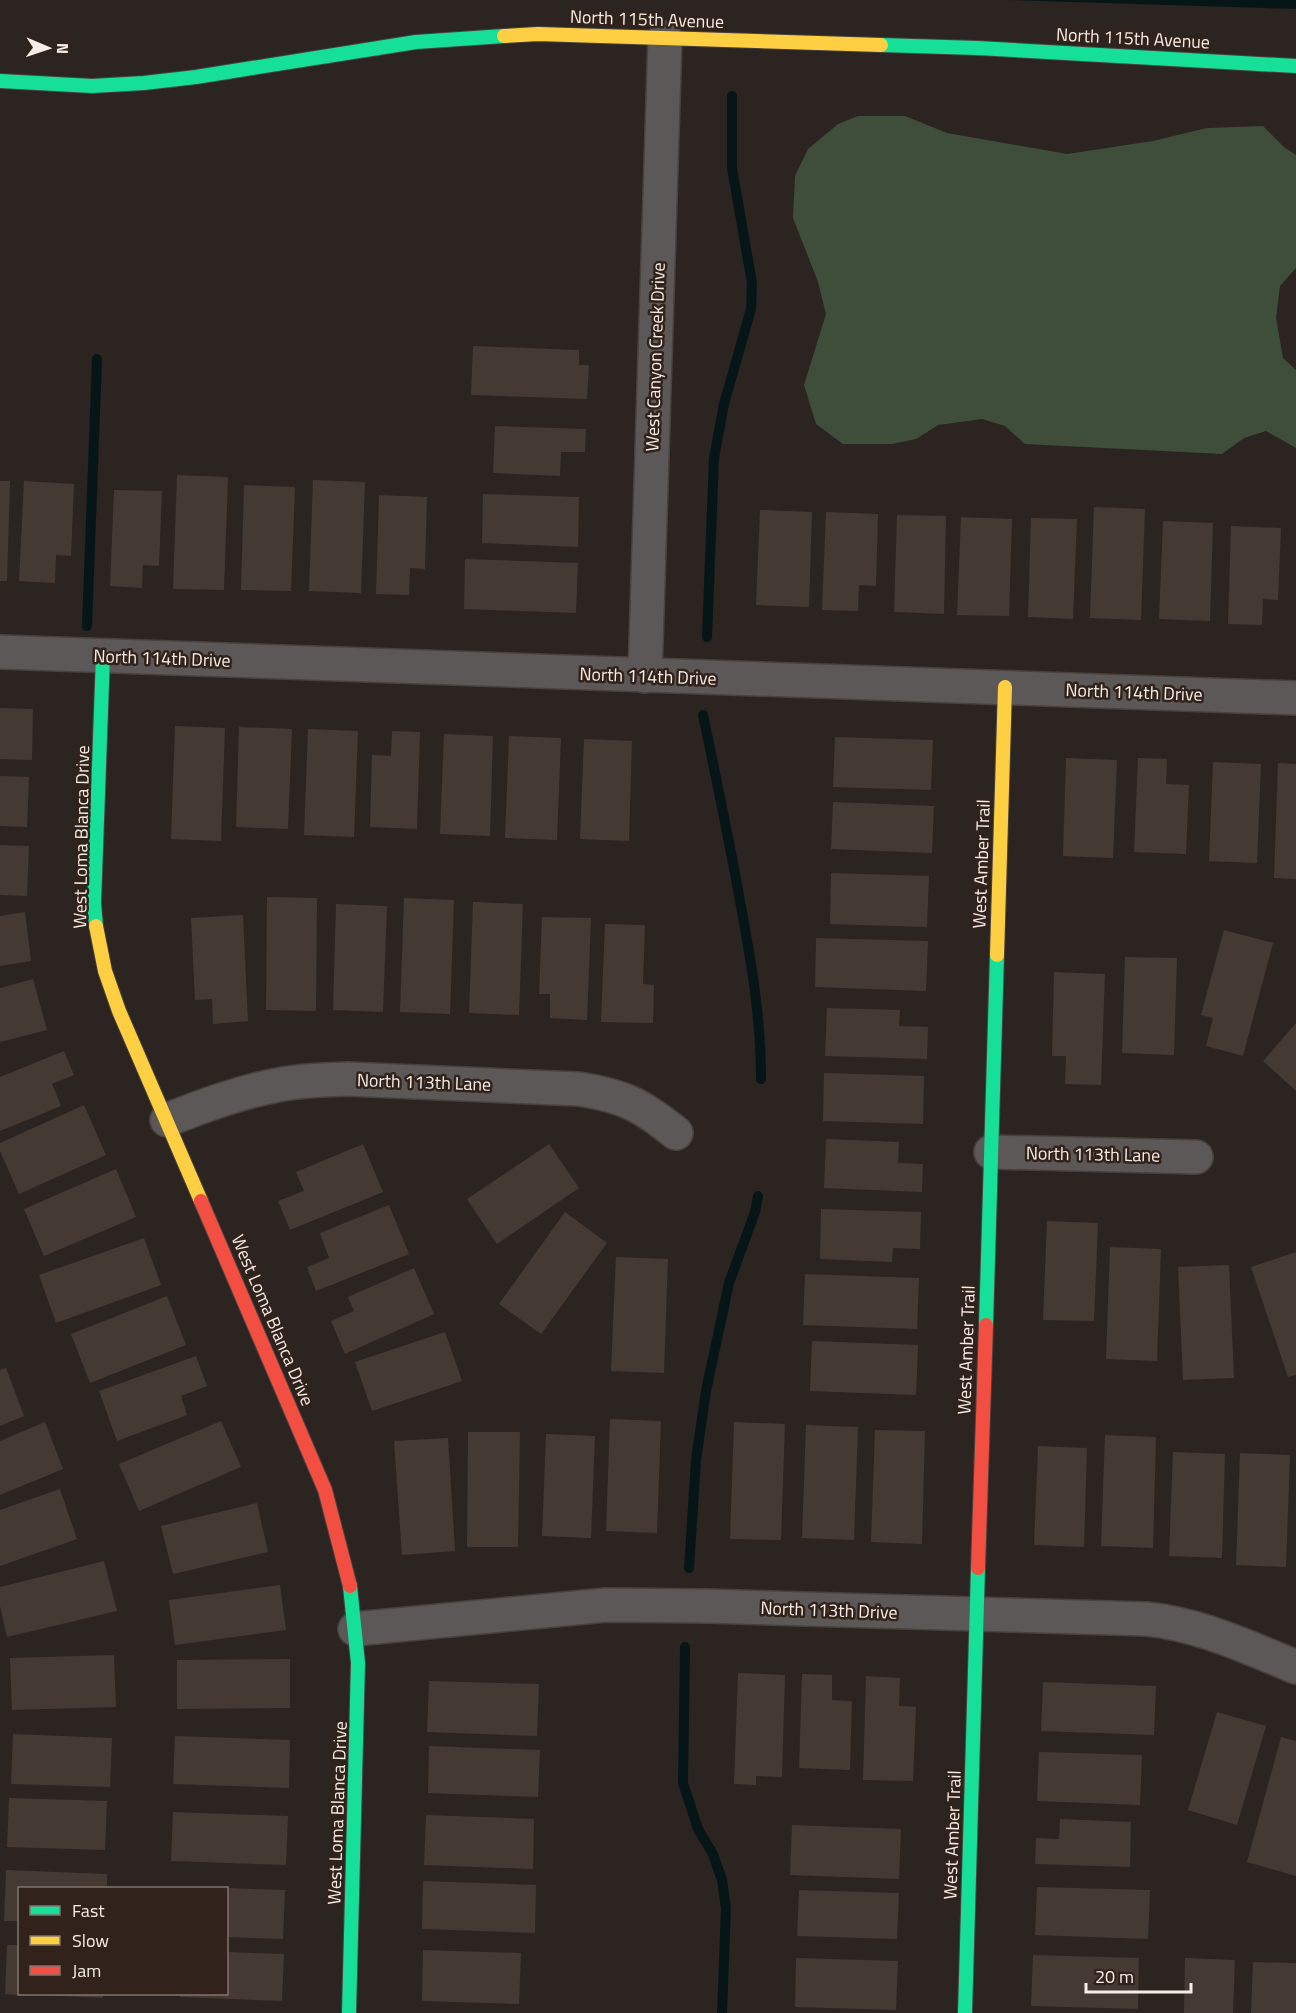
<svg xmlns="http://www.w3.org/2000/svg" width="1296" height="2013" viewBox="0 0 1296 2013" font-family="'Titillium Web',sans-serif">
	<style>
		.green { fill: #3f4e3b }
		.water { fill: #061617 }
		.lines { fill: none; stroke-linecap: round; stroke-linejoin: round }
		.stream { stroke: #061617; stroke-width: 10 }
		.building { fill: #453a33 }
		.street-casing { stroke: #48413d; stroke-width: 36 }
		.fast-casing { stroke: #48413d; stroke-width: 16 }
		.slow-casing { stroke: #48413d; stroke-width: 16 }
		.jam-casing { stroke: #48413d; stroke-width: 16 }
		.street { stroke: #5c5857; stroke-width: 33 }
		.fast { stroke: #16e098; stroke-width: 14 }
		.slow { stroke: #ffcf43; stroke-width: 14 }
		.jam { stroke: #f24e42; stroke-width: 14 }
		.labels { text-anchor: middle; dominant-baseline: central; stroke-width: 5; stroke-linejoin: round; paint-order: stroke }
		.street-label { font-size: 18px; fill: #f7ede7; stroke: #31231b }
	</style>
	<rect width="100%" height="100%" fill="#2c2420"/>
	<path class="green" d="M858 116H905L947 133 1067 154 1153 141 1207 128 1263 126 1284 147 1296 155V268L1280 286 1276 318 1283 358 1296 370V448L1266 431 1244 438 1222 454 1025 444 1005 426 982 419 938 425 916 439 892 444H843L816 424 804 385 826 314 818 282 793 218 795 176 808 149 838 124Z"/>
	<path class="water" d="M1008 0H1296V9Z"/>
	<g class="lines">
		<path class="stream" d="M87 626 97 359
			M707 637 714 458 724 404 751 309 752 283 732 168V96
			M703 715C716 777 729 839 740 901 751 960 761 1018 761 1079
			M689 1568 696 1460 706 1391 729 1283 755 1212 758 1196
			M685 1647 683 1783 698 1829 713 1854 722 1880 726 1908 722 2013"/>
	</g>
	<path class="building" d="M473 346 579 350V365H589L587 399 471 395Z
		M495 426 586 429 585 452H561L560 476 493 473Z
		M177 475 228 477 224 590 173 589Z
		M313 480 365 482 361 593 309 591Z
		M0 481H10L7 581H0Z
		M24 481 74 484 71 556 56 555 55 583 19 581Z
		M244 485 295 487 291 591 241 590Z
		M114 490 162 491 159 566 143 565 142 588 110 586Z
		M483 494 579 497 578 547 482 543Z
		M379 495 427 497 425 569 410 568 409 595 376 594Z
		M1094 507 1145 509 1141 620 1090 618Z
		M760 510 812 512 809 607 756 605Z
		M826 512 878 514 876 586 859 585 858 611 822 610Z
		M897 515 946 516 944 614 894 612Z
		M961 517 1012 519 1009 616 957 615Z
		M1031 518 1077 519 1073 619 1028 617Z
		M1163 521 1213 523 1210 621 1159 619Z
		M1231 526 1281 528 1278 600 1263 599 1262 625 1228 624Z
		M465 559 578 563 576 613 464 609Z
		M0 708 33 709 32 760 0 759Z
		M175 726 225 728 221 841 171 839Z
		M239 727 292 729 288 829 236 827Z
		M308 729 358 731 354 837 304 835Z
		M392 731 420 732 417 829 370 827 372 755 391 756Z
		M444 734 493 736 490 836 440 834Z
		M509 736 561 738 557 840 505 838Z
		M835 737 933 740 931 790 833 787Z
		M584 739 632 741 629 841 580 839Z
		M1066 758 1117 760 1113 858 1063 856Z
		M1138 758 1167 759 1166 784 1189 785 1186 854 1134 852Z
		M1213 762 1261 764 1257 863 1209 861Z
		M1278 763 1296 764V879L1274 878Z
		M0 776 29 777 27 827 0 826Z
		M833 802 934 806 932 853 831 849Z
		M0 845 29 846 27 896 0 895Z
		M831 873 929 876 927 927 830 924Z
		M267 897 317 898 316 1011 266 1010Z
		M404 898 454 900 450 1014 400 1012Z
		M473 902 523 904 519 1015 469 1013Z
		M336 904 387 906 383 1012 333 1010Z
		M25 912 31 961 0 966V916Z
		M243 915 248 1021 213 1024 212 999 195 1000 191 918Z
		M542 917 591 918 587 1020 550 1018V994H539Z
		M605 924 645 925 643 984 654 985 653 1023 601 1022Z
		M1224 930 1273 943 1243 1056 1206 1046 1213 1018 1201 1015Z
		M816 938 928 941 926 991 815 987Z
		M1125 957 1177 958 1174 1055 1122 1053Z
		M1054 972 1105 974 1101 1085 1065 1084 1066 1056H1052Z
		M33 979 47 1030 0 1042V988Z
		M827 1008 900 1010 899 1026 928 1027 927 1059 825 1056Z
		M1296 1023V1091L1263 1061Z
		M64 1051 74 1075 52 1084 61 1106 0 1131V1077Z
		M824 1073 924 1076 923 1124 823 1121Z
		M84 1105 106 1155 19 1194 0 1151V1143Z
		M826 1139 899 1142 898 1163 923 1164 922 1192 824 1188Z
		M363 1144 383 1192 290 1230 278 1201 304 1191 296 1172Z
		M549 1144 579 1188 497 1244 467 1199Z
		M116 1169 136 1217 44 1256 24 1209Z
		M389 1205 409 1254 316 1291 307 1267 329 1258 320 1233Z
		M821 1209 921 1212 920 1249 893 1248 892 1262 820 1259Z
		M565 1212 607 1243 541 1334 499 1304Z
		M1047 1221 1098 1223 1094 1321 1043 1320Z
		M144 1238 161 1285 56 1323 39 1275Z
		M1110 1247 1161 1249 1157 1361 1106 1359Z
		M1296 1252V1375L1288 1377 1251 1267Z
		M616 1257 668 1259 664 1373 611 1371Z
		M1229 1265 1234 1378 1183 1380 1178 1267Z
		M414 1268 434 1314 345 1354 331 1321 354 1311 348 1297Z
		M805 1274 919 1278 917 1329 803 1325Z
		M167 1296 186 1345 90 1383 71 1334Z
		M445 1332 462 1381 372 1411 355 1362Z
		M812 1341 918 1345 916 1395 810 1391Z
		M196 1356 207 1386 181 1396 187 1415 117 1441 99 1391Z
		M6 1368 24 1416 0 1426V1370Z
		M610 1419 661 1421 657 1533 606 1531Z
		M221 1421 241 1467 139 1511 119 1464Z
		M45 1422 63 1469 0 1495V1441Z
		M734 1422 785 1424 781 1540 730 1539Z
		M806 1425 858 1427 854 1540 802 1538Z
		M875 1430 925 1431 922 1544 871 1542Z
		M468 1432H520L518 1547H467Z
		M546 1434 595 1436 591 1538 542 1536Z
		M1105 1435 1156 1437 1153 1548 1101 1546Z
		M448 1438 455 1551 402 1555 394 1441Z
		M1038 1446 1087 1448 1084 1547 1034 1545Z
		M1173 1452 1225 1454 1222 1558 1169 1556Z
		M1240 1453 1290 1455 1286 1567 1236 1565Z
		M60 1489 77 1539 0 1566V1510Z
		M257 1503 268 1552 173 1574 161 1526Z
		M104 1561 117 1611 7 1637 0 1606V1587Z
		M280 1585 286 1630 175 1645 169 1600Z
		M114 1655 116 1707 12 1710 10 1658Z
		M290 1659V1708L177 1709V1660Z
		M738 1673 785 1675 782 1777 756 1776V1785L734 1784Z
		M802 1674 832 1675V1700L852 1701 850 1770 799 1768Z
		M866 1676 900 1678 899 1706 916 1707 913 1781 863 1780Z
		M429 1681 539 1684 537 1736 427 1732Z
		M1043 1682 1156 1686 1154 1735 1041 1731Z
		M1217 1712 1266 1726 1237 1825 1188 1810Z
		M13 1734 112 1738 110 1787 11 1784Z
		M175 1736 290 1740 289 1788 173 1784Z
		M1281 1737 1296 1741V1876L1247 1862Z
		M429 1746 540 1750 538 1797 428 1793Z
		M1039 1752 1142 1755 1140 1805 1037 1801Z
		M9 1798 107 1801 105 1850 7 1847Z
		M173 1812 288 1816 286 1865 171 1861Z
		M426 1815 534 1819 533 1869 424 1865Z
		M1060 1819 1131 1822 1130 1867 1035 1864 1036 1838 1059 1839Z
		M792 1825 901 1829 899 1879 790 1875Z
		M6 1870 107 1874V1888H20V1921H4Z
		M423 1881 536 1885 535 1933 422 1929Z
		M1037 1887 1150 1890 1148 1939 1035 1935Z
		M226 1888 285 1890 283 1939 226 1937Z
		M799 1890 899 1893 897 1939 797 1936Z
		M7 1945H20V1995L5 1994Z
		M423 1950 521 1953 519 2004 422 2001Z
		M226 1952 284 1954 282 2001 180 1997V1994H226Z
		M1033 1955 1139 1958 1138 2009 1031 2006Z
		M796 1958 898 1961 896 2010 795 2007Z
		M1185 1958 1235 1960 1233 2013H1184Z
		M1253 1962 1296 1963V2013H1251Z
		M40 1994H103V1998L40 1995Z"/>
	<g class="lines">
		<g class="street-casing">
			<path id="street" d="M0 652 1296 698
				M645 676 665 38
				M167 1120C205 1105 243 1091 283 1084 305 1080 326 1080 348 1079L579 1089C624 1096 641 1105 676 1133
				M991 1152 1196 1157
				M355 1629 606 1605 706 1606 1146 1619C1199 1624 1247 1647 1296 1667"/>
		</g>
		<g class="fast-casing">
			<path id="fast" d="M881 45 977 48 1296 66
				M0 81 92 86 144 83 196 77 416 42 504 36
				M96 926 94 903 103 656
				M986 1325 997 955
				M349 2013 358 1663 350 1586
				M965 2013 978 1568"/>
		</g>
		<g class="slow-casing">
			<path id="slow" d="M504 36 538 34 881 45
				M96 926 105 971 119 1011 201 1201
				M997 955 1005 687"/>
		</g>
		<g class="jam-casing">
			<path id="jam" d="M201 1201 325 1490 350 1586
				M978 1568 986 1325"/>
		</g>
		<use href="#street" class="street"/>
		<use href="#fast" class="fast"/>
		<use href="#slow" class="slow"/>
		<use href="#jam" class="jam"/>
	</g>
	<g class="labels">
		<g class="street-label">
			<text transform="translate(647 19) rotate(2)">North 115th Avenue</text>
			<text transform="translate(1133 38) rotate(3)">North 115th Avenue</text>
			<text transform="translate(655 357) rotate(-88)">West Canyon Creek Drive</text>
			<text transform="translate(162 658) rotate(2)">North 114th Drive</text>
			<text transform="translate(648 676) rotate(2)">North 114th Drive</text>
			<text transform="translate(1134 692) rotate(2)">North 114th Drive</text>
			<text transform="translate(81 837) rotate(-89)">West Loma Blanca Drive</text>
			<text transform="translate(981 864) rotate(-88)">West Amber Trail</text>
			<text transform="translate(424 1082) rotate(2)">North 113th Lane</text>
			<text transform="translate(1093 1154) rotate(1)">North 113th Lane</text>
			<text transform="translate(273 1320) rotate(67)">West Loma Blanca Drive</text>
			<text transform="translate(966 1350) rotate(-88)">West Amber Trail</text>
			<text transform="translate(829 1610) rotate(2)">North 113th Drive</text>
			<text transform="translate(337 1813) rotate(-88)">West Loma Blanca Drive</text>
			<text transform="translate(952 1835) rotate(-88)">West Amber Trail</text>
		</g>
	</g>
	<rect x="18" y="1887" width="210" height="108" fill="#31231b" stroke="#80746d" stroke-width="1.5"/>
	<rect x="30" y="1906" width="30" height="9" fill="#16e098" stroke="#80746d" stroke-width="1.5"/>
	<text x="72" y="1917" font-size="18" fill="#f7ede7">Fast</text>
	<rect x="30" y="1936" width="30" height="9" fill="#ffcf43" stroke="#80746d" stroke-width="1.5"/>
	<text x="72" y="1947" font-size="18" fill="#f7ede7">Slow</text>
	<rect x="30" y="1966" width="30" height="9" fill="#f24e42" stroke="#80746d" stroke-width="1.5"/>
	<text x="72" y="1977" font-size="18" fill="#f7ede7">Jam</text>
	<g transform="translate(48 48) rotate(92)" stroke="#31231b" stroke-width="4.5" paint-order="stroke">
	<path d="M0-4.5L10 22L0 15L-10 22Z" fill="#f7ede7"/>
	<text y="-9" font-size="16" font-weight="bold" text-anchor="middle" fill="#f7ede7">N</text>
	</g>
	<path d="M1086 1983v9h105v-9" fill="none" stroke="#f7ede7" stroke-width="3"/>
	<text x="1095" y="1983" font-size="18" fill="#f7ede7" stroke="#31231b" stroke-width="4.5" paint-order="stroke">20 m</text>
</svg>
